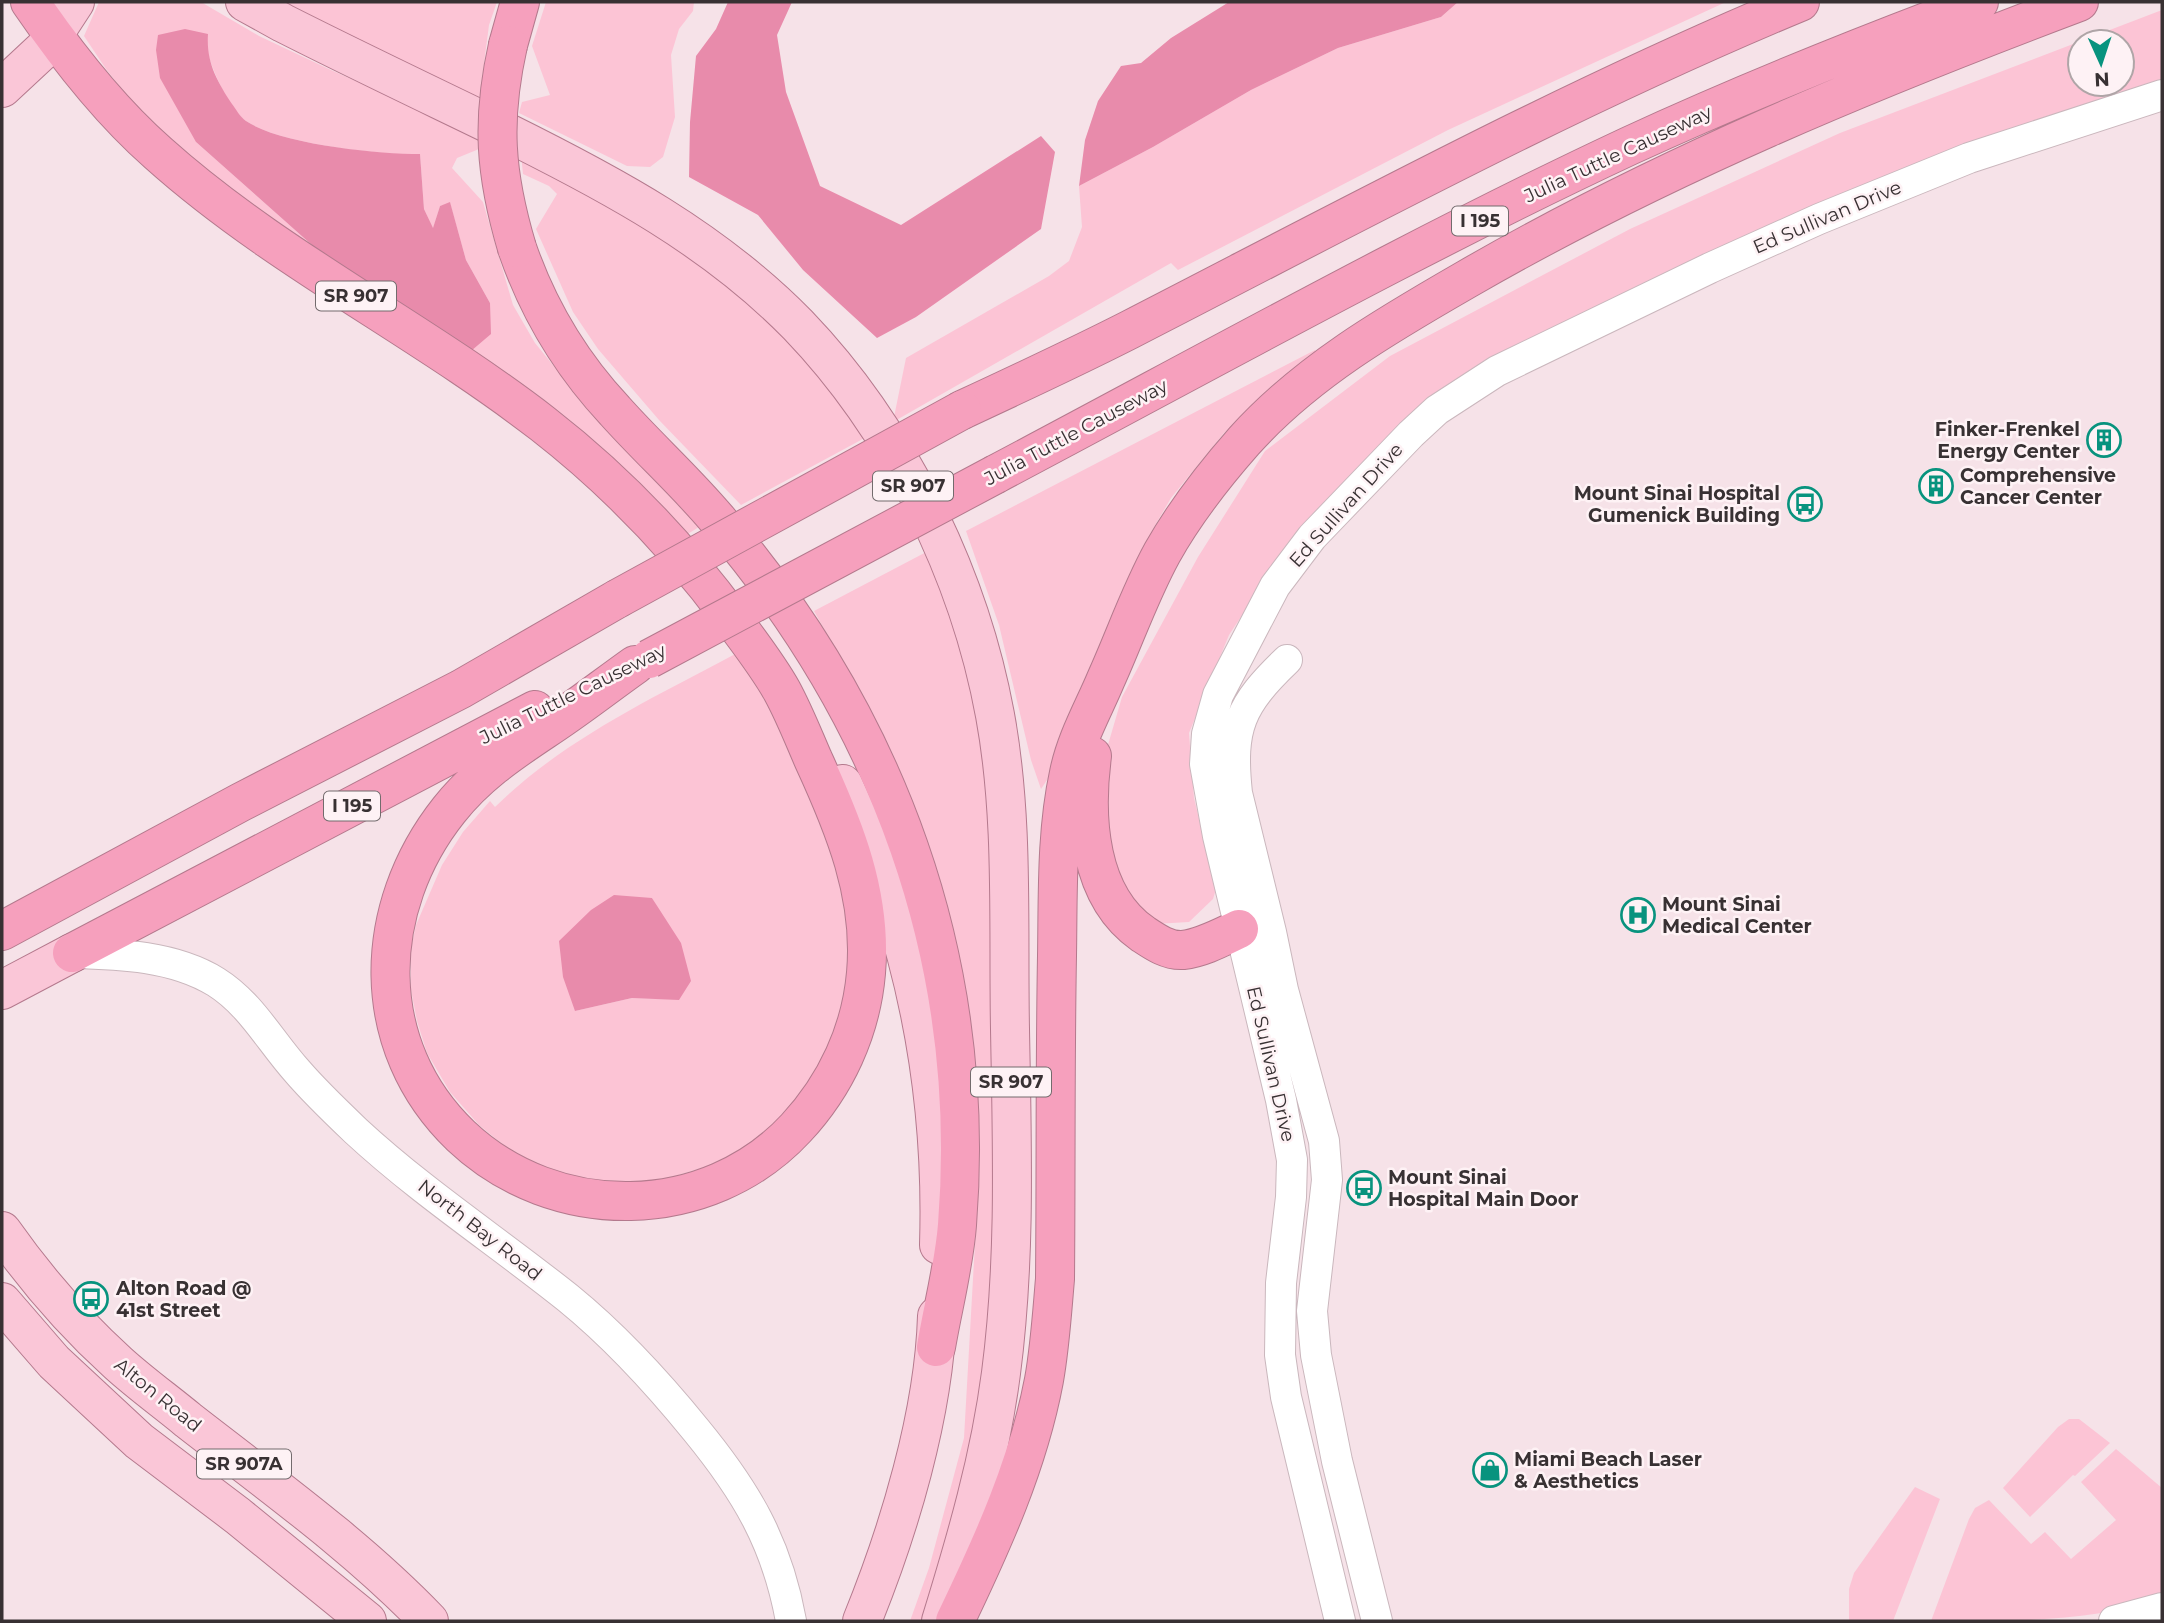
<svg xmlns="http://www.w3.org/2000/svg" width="2164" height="1623" viewBox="0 0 2164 1623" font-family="Montserrat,sans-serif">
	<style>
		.green { fill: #fcc4d5; fill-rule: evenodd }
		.forest { fill: #e88bab }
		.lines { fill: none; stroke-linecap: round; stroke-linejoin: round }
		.street-casing { stroke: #cab7bd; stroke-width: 32 }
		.primary-casing { stroke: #b4798d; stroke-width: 40 }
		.highway-casing { stroke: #b4798d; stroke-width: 40 }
		.street { stroke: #fff; stroke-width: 30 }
		.primary { stroke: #fac6d7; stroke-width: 38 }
		.highway { stroke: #f6a0bd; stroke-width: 38 }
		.highway-bridge-casing { stroke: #b4798d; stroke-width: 40; stroke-linecap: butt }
		.highway-bridge { stroke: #f6a0bd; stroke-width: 38 }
		.labels { text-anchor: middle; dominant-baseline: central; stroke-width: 5; stroke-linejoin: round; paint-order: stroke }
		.shield { fill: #fef2f5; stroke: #736b6d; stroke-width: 2 }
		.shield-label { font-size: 18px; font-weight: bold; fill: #383133 }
		.street-label { font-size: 19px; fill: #383133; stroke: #fef2f5 }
		.poi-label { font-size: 19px; font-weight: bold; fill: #383133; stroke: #fef2f5; text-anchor: start }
	</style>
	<rect width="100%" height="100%" fill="#f6e2e8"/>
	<path class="green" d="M99 2H201L259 36 331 70 480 136 479 149 457 158 452 168 483 202 513 305 535 343 597 419 699 527 686 535 471 351 490 303 466 260 450 203 440 206 433 229 424 209 420 155C377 154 280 144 246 121 228 108 213 71 207 51L196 142 322 254 261 213 150 126 106 69 84 36Z
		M263 2H497L489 25 479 102Z
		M546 2H694L693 11 679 29 671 55 675 117 663 157 650 167 627 166 519 113 522 102 550 95 532 46Z
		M1458 2H1726L1448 130 1178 270 1171 263 893 422 906 358 1049 276 1069 261 1082 227 1079 186 1153 147 1251 90 1338 48 1441 17Z
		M2162 10V81L1526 341 1400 423 1302 525 1229 635 1189 733 1194 798 1216 889 1213 899 1189 922 1155 924 1109 871 1105 755 1122 697 1198 557 1265 451 1390 356 1630 229 1840 133ZM2080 42H2122V84H2080Z
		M521 154 606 193 780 323 872 434 741 505 659 420 598 349 573 312 536 229 557 194 549 186 523 174Z
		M1315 350 1316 356 1224 433 1171 498 1153 529 1053 771 1041 789 1031 760 999 625 966 531Z
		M932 549 987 723 1001 1312 930 1621H910L929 1568 964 1438 976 1226 869 710 814 611Z
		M739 652 781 721 847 888 850 980 833 1046 794 1109 741 1156 652 1183 576 1179 539 1165 507 1148 479 1125 450 1092 427 1053 417 1021 411 990V948L416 925 442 865 463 832 490 801 495 807C564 739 655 697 739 652ZM652 898 665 921 679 999 632 998 575 1011Z
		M2069 1419H2079L2110 1443 2075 1476 2073 1475 2030 1517 2003 1488 2058 1427Z
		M2116 1449 2162 1488V1598C2088 1623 2008 1621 1931 1621L1969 1519 1975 1508 1989 1500 2031 1544 2045 1532 2071 1559 2116 1520 2081 1482Z
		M1915 1487 1940 1499 1893 1621H1849V1589L1854 1573Z"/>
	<path class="forest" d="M728 2H792L777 35 786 92 820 186 901 225 1041 136 1055 152 1041 229 916 317 877 338 803 270 758 215 689 177 690 122 696 56 716 29Z
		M1229 2H1458L1441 17 1338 48 1251 90 1153 147 1079 186 1085 140 1098 101 1121 66 1141 63 1171 38Z
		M185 29 208 34C206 62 217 81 232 104 236 109 240 117 246 121 280 144 377 154 420 154L424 209 433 228 440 206 450 202 466 260 490 303 491 334 471 351 322 254 196 142 160 78 156 50 158 35Z
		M614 895 652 898 681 943 691 981 679 1000 632 998 575 1011 563 977 559 941 591 910Z"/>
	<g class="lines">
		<g class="street-casing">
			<path id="street" d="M1287 660C1240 705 1230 727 1237 793L1271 932 1283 990 1324 1141 1327 1180 1312 1311 1316 1355 1337 1461 1377 1621
				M72 953C120 954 174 956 216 982 251 1004 270 1041 297 1071 315 1092 336 1112 356 1131 422 1192 498 1242 568 1298 616 1337 657 1382 696 1430 746 1491 777 1543 791 1621
				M1340 1621 1286 1397 1280 1355 1281 1283 1291 1197 1292 1160 1281 1100 1218 836 1205 764 1207 734 1218 695 1275 586 1312 537 1411 434 1437 410 1497 371 1710 268 1819 219 1969 158 2162 95
				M2114 1621 2162 1608"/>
		</g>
		<g class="primary-casing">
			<path id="primary" d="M245 2 283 23C356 60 430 95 504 131 611 184 714 239 798 325 898 429 969 574 995 715 1014 818 1008 925 1010 1029 1012 1144 1016 1259 1001 1373 990 1458 966 1540 941 1621
				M2 88 45 48 75 2
				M843 784C912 929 944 1085 939 1245
				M2 990 72 953
				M2 1231C35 1278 75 1324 118 1363 140 1383 165 1401 188 1420 270 1484 357 1546 429 1621
				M2 1302 54 1362 139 1441 238 1516 367 1621
				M862 1621C899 1530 934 1414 937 1316"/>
		</g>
		<g class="highway-casing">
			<path id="highway" d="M30 2C67 56 109 110 158 153 275 258 419 328 543 424 615 480 679 547 733 620 750 643 768 666 782 691 794 713 803 736 813 759 844 826 873 896 866 973 861 1031 836 1085 796 1128 708 1223 555 1225 461 1136 367 1046 371 908 449 810 476 776 508 754 544 730 575 710 604 687 635 665
				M508 45 520 2
				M517 248C538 309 571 364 615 411 648 448 685 481 717 519 888 718 978 960 957 1225 954 1265 943 1306 936 1347
				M962 410C1018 384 1074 358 1129 330 1351 216 1569 98 1800 2
				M996 474C1206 363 1415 246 1629 146 1744 93 1861 46 1979 2
				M1092 756C1084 817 1088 896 1143 934 1155 942 1168 951 1183 950 1202 948 1222 937 1239 929
				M2 931 241 802 461 689 617 599
				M72 953 535 710
				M955 1621C992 1544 1028 1465 1044 1380 1050 1347 1052 1313 1055 1279 1056 1171 1055 1064 1057 956 1058 896 1056 832 1069 773 1076 739 1093 710 1106 679 1125 637 1140 593 1162 553 1185 512 1214 475 1244 441 1306 372 1387 325 1467 279 1661 167 1869 81 2079 2"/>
		</g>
		<use href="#street" class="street"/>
		<use href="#primary" class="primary"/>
		<use href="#highway" class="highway"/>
		<g class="highway-bridge-casing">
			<path id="highway-bridge" d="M508 45C491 121 495 174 517 248
				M617 599 962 410
				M649 659 996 474"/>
		</g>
		<use href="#highway-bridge" class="highway-bridge"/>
	</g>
	<defs>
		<g id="building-ring" transform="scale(1.75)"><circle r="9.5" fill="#fef2f5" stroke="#08937e" stroke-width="1.5"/><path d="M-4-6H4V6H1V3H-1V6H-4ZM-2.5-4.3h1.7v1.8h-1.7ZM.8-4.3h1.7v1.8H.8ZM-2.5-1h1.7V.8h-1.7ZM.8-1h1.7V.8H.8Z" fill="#08937e"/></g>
		<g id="bus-ring" transform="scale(1.75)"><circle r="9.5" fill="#fef2f5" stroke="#08937e" stroke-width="1.5"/><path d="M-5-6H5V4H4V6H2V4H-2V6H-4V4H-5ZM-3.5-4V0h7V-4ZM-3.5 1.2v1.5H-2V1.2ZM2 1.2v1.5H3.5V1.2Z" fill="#08937e"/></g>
		<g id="hospital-ring" transform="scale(1.75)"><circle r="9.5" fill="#fef2f5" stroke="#08937e" stroke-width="1.5"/><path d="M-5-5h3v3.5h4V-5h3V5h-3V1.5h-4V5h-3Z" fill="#08937e"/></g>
		<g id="shop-ring" transform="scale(1.75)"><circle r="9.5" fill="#fef2f5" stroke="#08937e" stroke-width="1.5"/><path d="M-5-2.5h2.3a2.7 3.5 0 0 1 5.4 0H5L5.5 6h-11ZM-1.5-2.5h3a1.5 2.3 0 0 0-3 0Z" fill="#08937e"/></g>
	</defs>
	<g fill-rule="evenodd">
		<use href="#building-ring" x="2104" y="440"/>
		<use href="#building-ring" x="1936" y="486"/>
		<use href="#bus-ring" x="1805" y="504"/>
		<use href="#hospital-ring" x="1638" y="915"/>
		<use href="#bus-ring" x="1364" y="1188"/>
		<use href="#bus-ring" x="91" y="1299"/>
		<use href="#shop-ring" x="1490" y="1470"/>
	</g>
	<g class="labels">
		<g class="shield">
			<rect x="1452" y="206.5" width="56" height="29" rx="5"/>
			<rect x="316" y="281.5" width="80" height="29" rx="5"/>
			<rect x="873" y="471.5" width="80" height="29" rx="5"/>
			<rect x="324" y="791.5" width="56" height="29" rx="5"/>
			<rect x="971" y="1067.5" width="80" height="29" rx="5"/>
			<rect x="197" y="1449.5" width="94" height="29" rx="5"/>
		</g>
		<g class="shield-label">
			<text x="1480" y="221">I 195</text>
			<text x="356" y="296">SR 907</text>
			<text x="913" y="486">SR 907</text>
			<text x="352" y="806">I 195</text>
			<text x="1011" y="1082">SR 907</text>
			<text x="244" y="1464">SR 907A</text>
		</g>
		<g class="street-label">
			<text transform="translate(1618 154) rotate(-25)">Julia Tuttle Causeway</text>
			<text transform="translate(1827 217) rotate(-23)">Ed Sullivan Drive</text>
			<text transform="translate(1076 432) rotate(-28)">Julia Tuttle Causeway</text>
			<text transform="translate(1346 505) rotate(-48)">Ed Sullivan Drive</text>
			<text transform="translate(573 694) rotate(-26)">Julia Tuttle Causeway</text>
			<text transform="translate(1271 1064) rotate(77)">Ed Sullivan Drive</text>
			<text transform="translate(480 1230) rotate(38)">North Bay Road</text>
			<text transform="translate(158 1395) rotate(39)">Alton Road</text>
		</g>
		<g class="poi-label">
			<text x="2080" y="429" text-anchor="end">Finker-Frenkel<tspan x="2080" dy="22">Energy Center</tspan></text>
			<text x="1960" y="475">Comprehensive<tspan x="1960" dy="22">Cancer Center</tspan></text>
			<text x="1780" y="493" text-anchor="end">Mount Sinai Hospital<tspan x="1780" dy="22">Gumenick Building</tspan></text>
			<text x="1662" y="904">Mount Sinai<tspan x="1662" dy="22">Medical Center</tspan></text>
			<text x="1388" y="1177">Mount Sinai<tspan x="1388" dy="22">Hospital Main Door</tspan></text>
			<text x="116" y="1288">Alton Road @<tspan x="116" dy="22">41st Street</tspan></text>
			<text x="1514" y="1459">Miami Beach Laser<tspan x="1514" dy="22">&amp; Aesthetics</tspan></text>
		</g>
	</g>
	<rect width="2164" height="1623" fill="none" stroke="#383133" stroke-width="7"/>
	<g transform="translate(2101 63) rotate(177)"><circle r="33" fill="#fef2f5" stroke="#afa5a7" stroke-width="2"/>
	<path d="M0-5L12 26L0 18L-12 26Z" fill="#08937e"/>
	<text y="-10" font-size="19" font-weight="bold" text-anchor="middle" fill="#383133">N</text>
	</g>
</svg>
